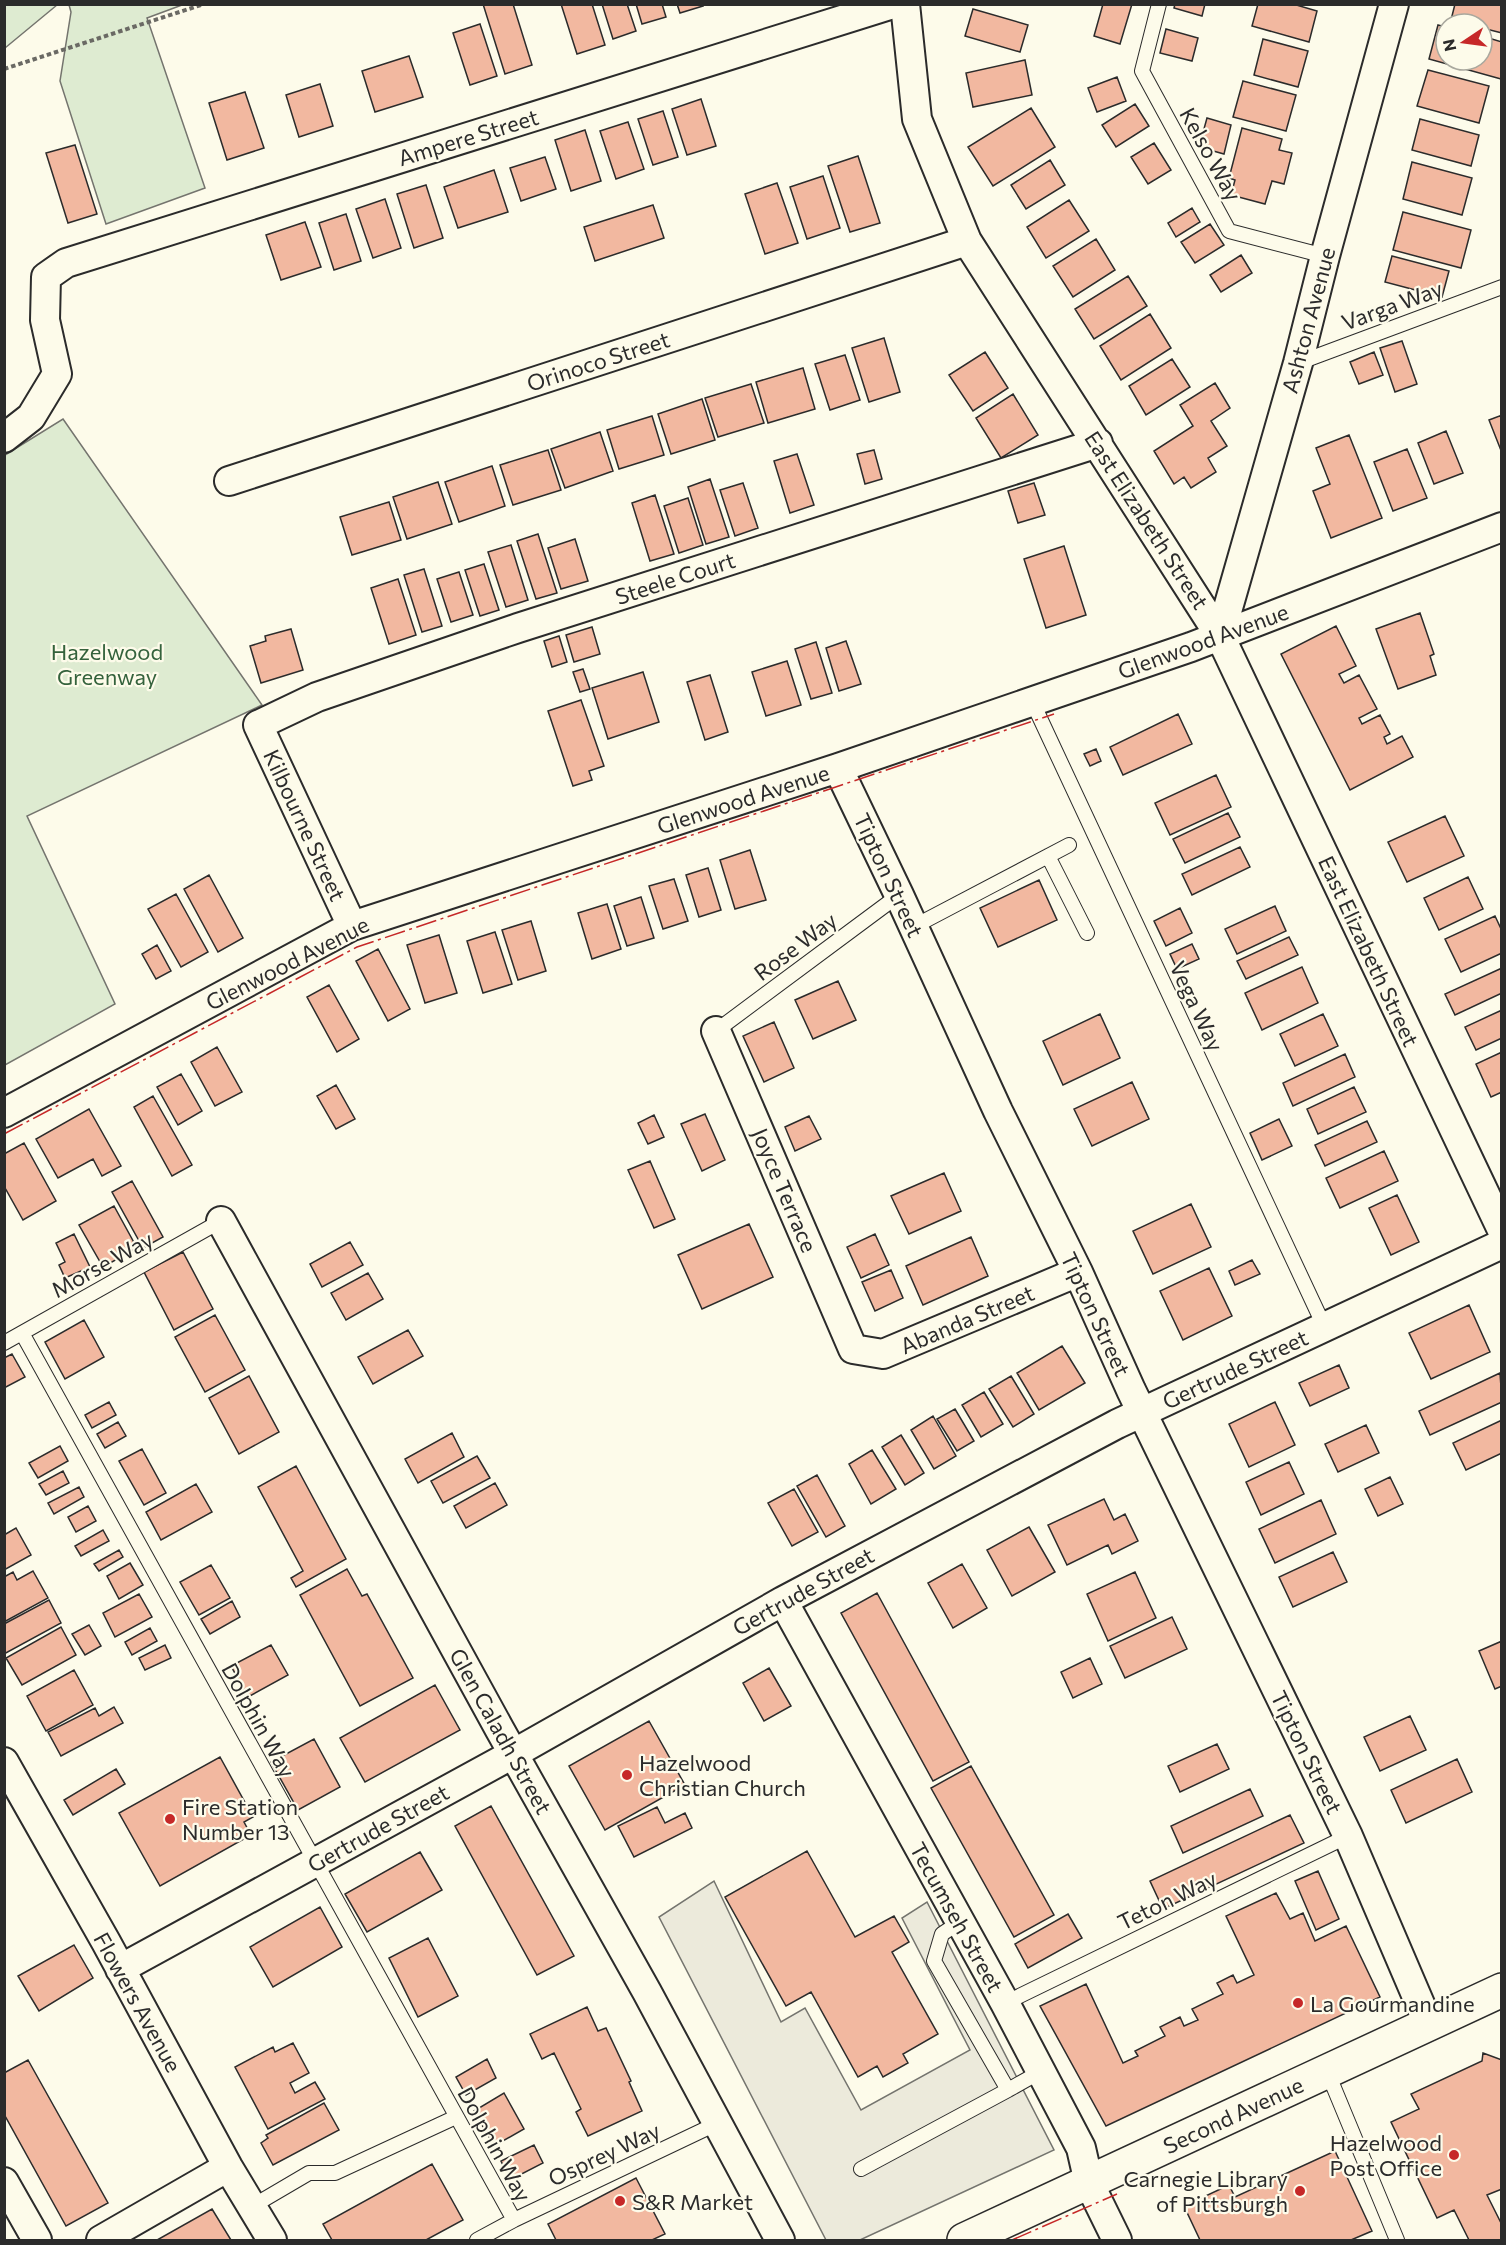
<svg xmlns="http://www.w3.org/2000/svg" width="1506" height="2245" viewBox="0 0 1506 2245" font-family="Commissioner,sans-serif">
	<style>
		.green { fill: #deebd1; stroke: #74746e; stroke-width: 1.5 }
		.parking { fill: #eceadb; stroke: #74746e; stroke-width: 1.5 }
		.building { fill: #f2b8a0; stroke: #2b2b2b; stroke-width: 1.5 }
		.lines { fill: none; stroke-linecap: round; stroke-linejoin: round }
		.lane-casing { stroke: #2b2b2b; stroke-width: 16 }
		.street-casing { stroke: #2b2b2b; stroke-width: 32 }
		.primary-casing { stroke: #2b2b2b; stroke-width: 36 }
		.path { stroke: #6a6964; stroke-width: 4; stroke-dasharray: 4.5 3; stroke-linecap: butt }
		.lane { stroke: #fdfbea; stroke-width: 14 }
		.street { stroke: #fdfbea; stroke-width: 28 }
		.primary { stroke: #fdfbea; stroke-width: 33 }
		.power { stroke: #c62828; stroke-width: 1.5; stroke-dasharray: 21 4.5 3 4.5; stroke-linecap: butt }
		.poi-dot { fill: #c62828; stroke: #fdfbea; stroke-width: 2 }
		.labels { text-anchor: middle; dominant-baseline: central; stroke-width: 4.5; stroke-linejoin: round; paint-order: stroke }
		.street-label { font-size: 22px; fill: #2b2b2b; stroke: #fdfbea }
		.park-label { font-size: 22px; fill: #34623c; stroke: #fdfbea }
		.poi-label { font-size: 22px; fill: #2b2b2b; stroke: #fdfbea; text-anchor: start }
	</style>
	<rect width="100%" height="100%" fill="#fdfbea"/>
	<path class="green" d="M5 4H57V5L5 48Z
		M69 5H182L147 18 205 188 106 224 60 81 71 12Z
		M63 419 262 705 27 816 115 1004 5 1065V455Z"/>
	<path class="parking" d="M714 1881 781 2022 805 2008 861 2110 970 2050 902 1918 927 1902 1054 2150 860 2240H826L659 1917Z"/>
	<path class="building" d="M483 4H513L532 65 505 74Z
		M561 4H592L605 45 577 54Z
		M602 4H627L636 31 613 39Z
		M636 4H662L666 17 642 24Z
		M677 4H702L703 6 680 13Z
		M1103 4H1132L1120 44 1094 36Z
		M1175 4H1205L1202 16 1174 8Z
		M1258 4H1293L1317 11 1309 42 1252 26Z
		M1455 4H1502V33L1482 28V24H1466L1451 20Z
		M973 9 1028 25 1020 52 965 36Z
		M480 24 497 76 470 85 453 33Z
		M1438 25 1446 27V60H1482V36L1502 42 1501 79 1429 59Z
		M1166 29 1198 38 1192 61 1160 53Z
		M1263 39 1308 51 1298 87 1254 75Z
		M409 56 423 97 375 112 362 71Z
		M1025 60 1032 95 973 107 966 73Z
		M1428 70 1489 86 1479 123 1417 106Z
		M1117 77 1126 101 1097 112 1088 88Z
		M1243 81 1296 95 1286 131 1233 117Z
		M320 84 333 126 299 137 286 95Z
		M245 92 264 148 227 160 209 103Z
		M701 99 716 146 687 155 672 109Z
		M1135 104 1149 126 1116 147 1102 125Z
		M1031 108 1055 147 993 186 968 147Z
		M663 111 678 157 653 165 638 119Z
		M1207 118 1231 125 1224 154 1199 147Z
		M1420 119 1479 135 1471 166 1412 150Z
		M628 122 644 169 616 179 600 131Z
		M1242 128 1282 139 1279 150 1292 153 1284 184 1272 181 1265 204 1231 195 1235 180 1229 178Z
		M585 130 601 181 571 191 555 140Z
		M1154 143 1171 170 1148 184 1131 157Z
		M75 145 97 214 68 223 46 153Z
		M858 156 880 223 850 232 828 166Z
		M545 157 556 189 521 201 510 168Z
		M1050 160 1065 185 1026 209 1011 185Z
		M1412 162 1472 178 1462 215 1403 199Z
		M494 170 508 212 458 228 444 187Z
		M823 176 840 228 807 239 790 187Z
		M777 183 798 243 765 254 745 194Z
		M426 185 443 238 414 248 397 194Z
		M385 199 401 248 373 258 356 209Z
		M1069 200 1089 231 1046 258 1027 227Z
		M653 205 664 238 595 261 584 227Z
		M1192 208 1200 222 1176 237 1168 223Z
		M1403 212 1471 230 1461 268 1393 250Z
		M346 214 361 261 334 270 319 223Z
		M305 222 321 267 281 280 266 235Z
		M1210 224 1224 245 1195 263 1181 242Z
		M1096 239 1115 270 1073 297 1053 266Z
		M1241 255 1252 273 1221 292 1210 275Z
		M1392 256 1449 271 1442 297 1385 282Z
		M1128 276 1147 306 1094 339 1075 309Z
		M1150 314 1171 348 1121 380 1100 346Z
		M884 338 900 392 869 402 852 348Z
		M1402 341 1417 384 1395 392 1380 348Z
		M985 352 1008 388 973 411 949 375Z
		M1374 352 1383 375 1359 384 1350 362Z
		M845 355 860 400 830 410 815 364Z
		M1172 359 1190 387 1146 415 1129 386Z
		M803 368 815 409 768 423 756 382Z
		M1215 383 1230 408 1211 421 1227 446 1208 458 1216 472 1191 488 1184 477 1174 484 1154 451 1193 426 1180 405Z
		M751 384 764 423 718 437 705 398Z
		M1013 394 1038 435 1001 458 976 418Z
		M702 399 715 440 671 454 658 414Z
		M1502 415V453L1489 420Z
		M652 416 664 455 619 469 607 430Z
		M1446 431 1463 473 1434 484 1418 443Z
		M600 432 613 471 565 488 551 449Z
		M1349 435 1382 518 1331 538 1313 491 1330 484 1316 448Z
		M1407 449 1427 498 1393 511 1374 462Z
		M548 450 561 490 513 505 500 465Z
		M874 450 882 479 865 484 857 454Z
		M797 454 814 505 790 513 774 461Z
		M492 466 505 506 459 522 445 482Z
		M710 479 729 537 706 544 688 487Z
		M438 482 452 524 407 539 393 497Z
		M743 483 758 528 735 536 720 490Z
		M1034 483 1045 515 1018 523 1008 491Z
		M655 495 674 554 650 561 632 503Z
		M688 498 703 545 679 553 664 506Z
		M389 502 401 540 352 555 340 517Z
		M538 534 557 593 536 599 517 541Z
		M575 539 588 581 561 589 548 548Z
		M511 545 528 600 506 607 488 552Z
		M1064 546 1086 615 1046 628 1024 559Z
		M484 564 499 610 480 616 465 570Z
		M424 569 442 626 422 632 404 575Z
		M459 572 473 615 451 622 437 579Z
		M398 579 416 635 389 644 371 588Z
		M1420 613 1434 654 1430 656 1436 675 1398 689 1376 629Z
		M1336 626 1356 666 1339 674 1344 683 1359 675 1377 709 1359 718 1362 724 1380 715 1390 734 1384 737 1387 744 1402 736 1413 757 1350 790 1281 654Z
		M592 627 600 654 574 662 566 635Z
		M291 629 303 670 261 683 250 646 266 641 265 636Z
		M559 636 567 662 552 667 544 641Z
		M846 641 861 684 839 691 826 648Z
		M816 642 832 693 811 699 795 649Z
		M787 661 801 705 766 716 752 672Z
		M583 669 590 689 580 692 573 672Z
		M643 672 659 722 608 739 592 688Z
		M710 675 728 732 705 740 687 682Z
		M581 700 604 766 589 771 592 780 573 786 548 711Z
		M1178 714 1192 744 1123 775 1110 747Z
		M1096 749 1101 761 1090 766 1084 754Z
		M1216 775 1231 807 1170 835 1155 803Z
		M1228 813 1240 837 1185 863 1173 839Z
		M1445 816 1464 856 1407 882 1388 842Z
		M1240 847 1250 867 1192 895 1182 874Z
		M750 850 766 900 735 909 720 860Z
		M708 868 721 910 699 917 686 875Z
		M209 875 243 938 218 952 184 889Z
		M1468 877 1483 909 1439 930 1424 898Z
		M674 879 688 921 663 929 649 886Z
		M1039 880 1057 920 998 947 980 908Z
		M176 894 208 952 181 967 148 909Z
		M641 897 654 938 627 946 614 906Z
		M607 904 621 949 592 959 578 913Z
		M1275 906 1286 931 1237 954 1225 929Z
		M1180 908 1192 933 1166 946 1154 921Z
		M1495 916 1502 931V953L1461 972 1445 939Z
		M531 921 546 971 518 980 502 930Z
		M495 932 512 984 483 993 467 941Z
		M439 935 457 993 425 1003 407 945Z
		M1289 937 1298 955 1246 979 1237 961Z
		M1192 944 1199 959 1177 969 1170 954Z
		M157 945 171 971 156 979 142 954Z
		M378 949 410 1009 388 1021 356 961Z
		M1302 967 1318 1003 1262 1030 1245 993Z
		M1502 968V993L1455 1015 1445 994Z
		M838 981 856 1020 813 1039 795 1000Z
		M329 985 359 1039 337 1052 307 997Z
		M1502 1010V1038L1476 1050 1465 1027Z
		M1100 1014 1120 1058 1063 1085 1043 1041Z
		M1323 1014 1338 1046 1295 1066 1280 1034Z
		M774 1022 794 1068 764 1082 743 1036Z
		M217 1047 242 1092 215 1106 191 1062Z
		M1502 1052V1092L1491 1097 1476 1064Z
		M1345 1054 1355 1077 1293 1106 1283 1083Z
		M181 1074 202 1111 178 1125 157 1087Z
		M1132 1082 1149 1119 1092 1146 1074 1109Z
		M336 1085 355 1119 336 1129 317 1096Z
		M1354 1087 1366 1112 1318 1134 1307 1109Z
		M153 1096 192 1165 172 1176 134 1107Z
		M89 1109 121 1166 102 1176 93 1159 58 1178 36 1139Z
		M705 1114 725 1160 702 1171 681 1124Z
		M654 1115 664 1137 648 1144 638 1123Z
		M809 1116 821 1139 795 1151 785 1127Z
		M1279 1119 1292 1146 1262 1160 1250 1133Z
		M1367 1121 1377 1142 1325 1166 1315 1145Z
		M24 1143 56 1201 23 1220 4 1186V1154Z
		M1384 1151 1398 1181 1340 1208 1326 1178Z
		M650 1161 675 1219 654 1228 628 1170Z
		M944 1173 961 1211 909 1234 891 1196Z
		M132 1181 163 1237 143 1248 112 1192Z
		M1397 1195 1419 1242 1391 1255 1369 1208Z
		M1191 1204 1211 1247 1153 1274 1133 1231Z
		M114 1206 137 1248 103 1267 79 1225Z
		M749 1224 773 1277 702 1309 678 1255Z
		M74 1234 90 1267 65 1278 59 1265 65 1262 56 1243Z
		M875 1234 889 1265 861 1278 847 1247Z
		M971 1237 988 1276 923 1305 906 1266Z
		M350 1242 363 1265 322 1287 310 1264Z
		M183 1252 213 1309 174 1330 144 1272Z
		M1252 1260 1260 1274 1235 1285 1229 1271Z
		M1209 1268 1232 1316 1183 1340 1160 1291Z
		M891 1270 903 1298 875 1311 862 1282Z
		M368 1273 383 1299 346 1320 331 1293Z
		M1469 1305 1490 1352 1431 1379 1409 1333Z
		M215 1315 245 1370 205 1392 175 1337Z
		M84 1320 104 1357 65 1379 45 1342Z
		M408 1330 423 1356 373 1384 358 1357Z
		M1062 1346 1085 1383 1039 1410 1017 1373Z
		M12 1354 25 1377 4 1388V1358Z
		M1339 1365 1349 1388 1310 1406 1299 1383Z
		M1500 1373 1502 1402 1430 1435 1419 1411Z
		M249 1376 279 1432 239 1454 209 1398Z
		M1011 1376 1034 1414 1013 1427 989 1389Z
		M984 1392 1003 1424 981 1437 962 1405Z
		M109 1402 116 1415 92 1428 85 1415Z
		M1275 1402 1295 1445 1249 1467 1229 1424Z
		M955 1409 974 1441 957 1451 937 1419Z
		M933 1416 956 1456 934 1469 911 1430Z
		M1502 1420V1453L1466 1470 1453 1443Z
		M118 1422 126 1436 105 1448 97 1434Z
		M1366 1425 1379 1453 1338 1472 1325 1444Z
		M452 1433 464 1457 418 1483 405 1459Z
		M901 1435 924 1473 905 1485 882 1447Z
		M60 1446 68 1461 38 1478 29 1463Z
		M142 1449 166 1493 144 1505 119 1461Z
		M872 1450 896 1489 871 1504 849 1464Z
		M477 1456 490 1478 443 1503 431 1481Z
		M1289 1462 1304 1494 1261 1515 1246 1482Z
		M296 1466 346 1559 296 1587 291 1578 303 1571 258 1487Z
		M63 1471 69 1483 46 1495 39 1484Z
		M817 1475 845 1526 826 1537 797 1486Z
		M1390 1477 1403 1504 1378 1516 1365 1489Z
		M495 1483 507 1505 466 1528 454 1506Z
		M196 1484 212 1512 161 1540 146 1512Z
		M79 1487 84 1497 54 1514 48 1503Z
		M794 1489 818 1532 792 1546 768 1503Z
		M1104 1499 1114 1520 1125 1514 1138 1541 1112 1554 1108 1545 1067 1565 1048 1525Z
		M1321 1500 1336 1534 1275 1563 1259 1529Z
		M88 1506 96 1521 76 1532 68 1517Z
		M1029 1527 1055 1572 1012 1596 987 1550Z
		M16 1528 31 1555 4 1570V1535Z
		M103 1530 109 1541 81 1556 75 1546Z
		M119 1550 123 1557 99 1571 94 1564Z
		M1333 1552 1347 1582 1293 1607 1279 1577Z
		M130 1563 143 1585 119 1599 107 1576Z
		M962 1564 987 1608 953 1628 928 1583Z
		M211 1565 230 1598 199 1615 180 1582Z
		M347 1569 362 1596 367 1594 413 1678 360 1706 300 1595Z
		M33 1571 48 1598 4 1622V1577L13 1572 17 1580Z
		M1135 1572 1156 1618 1108 1641 1087 1594Z
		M877 1593 969 1762 933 1781 841 1613Z
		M139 1594 152 1617 115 1637 103 1613Z
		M49 1600 61 1623 4 1654V1624Z
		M232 1601 240 1617 210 1634 201 1619Z
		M1172 1617 1187 1649 1125 1678 1110 1646Z
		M89 1625 101 1646 85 1655 72 1634Z
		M61 1627 76 1655 22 1685 6 1658Z
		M150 1628 157 1641 132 1655 125 1642Z
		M1502 1641V1686L1495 1689 1479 1651Z
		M165 1645 171 1658 145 1670 139 1658Z
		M271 1645 288 1675 248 1697 231 1666Z
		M1090 1658 1102 1684 1073 1698 1061 1672Z
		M769 1668 791 1706 764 1721 743 1683Z
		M74 1670 93 1705 46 1731 27 1696Z
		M435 1685 460 1730 365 1782 340 1738Z
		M114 1707 123 1723 61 1756 48 1732 95 1708 99 1716Z
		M1410 1716 1426 1750 1380 1771 1364 1737Z
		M649 1721 685 1785 605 1830 569 1766Z
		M314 1739 340 1787 298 1810 271 1762Z
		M1217 1744 1229 1769 1180 1792 1168 1766Z
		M220 1757 253 1817 244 1822 251 1835 160 1886 119 1813Z
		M1457 1759 1472 1792 1406 1823 1391 1790Z
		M971 1766 1054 1915 1014 1937 931 1788Z
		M116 1769 125 1784 73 1815 64 1800Z
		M1250 1789 1263 1816 1183 1853 1171 1826Z
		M491 1806 574 1956 537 1975 455 1826Z
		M657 1807 665 1823 685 1813 692 1828 634 1857 618 1826Z
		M1290 1815 1304 1843 1163 1909 1150 1881Z
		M807 1851 855 1937 894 1916 909 1942 892 1952 938 2034 903 2054 908 2063 883 2077 877 2066 858 2077 811 1992 786 2006 725 1897Z
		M420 1852 442 1890 367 1932 345 1894Z
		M1318 1871 1339 1919 1316 1930 1295 1881Z
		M1276 1893 1290 1919 1303 1913 1315 1941 1346 1926 1380 1997 1106 2126 1040 2006 1086 1984 1123 2063 1138 2056 1135 2051 1165 2036 1160 2027 1180 2017 1184 2026 1198 2020 1192 2009 1223 1994 1217 1983 1233 1975 1237 1983 1254 1975 1226 1916Z
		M320 1907 342 1947 273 1987 250 1947Z
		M1068 1914 1082 1938 1028 1968 1015 1944Z
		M428 1938 458 1996 418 2017 389 1958Z
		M74 1945 93 1978 39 2011 18 1976Z
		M587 2007 598 2031 606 2028 631 2081 629 2082 642 2111 588 2136 576 2112 581 2109 554 2053 542 2059 530 2034Z
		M293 2043 309 2073 290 2083 295 2093 315 2082 325 2099 268 2129 235 2067 273 2047 275 2052Z
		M1483 2053 1502 2060V2189L1487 2195 1502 2225V2240H1469L1454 2210 1437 2218 1391 2122 1419 2109 1411 2094 1482 2061Z
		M487 2059 496 2078 466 2095 456 2077Z
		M28 2060 108 2203 66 2226 4 2114V2073Z
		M504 2093 524 2129 494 2146 474 2111Z
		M324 2103 339 2130 273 2165 261 2143 268 2138 266 2135Z
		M534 2145 543 2163 510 2180 501 2161Z
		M1335 2151 1372 2231 1351 2240H1200L1184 2206 1229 2185 1235 2197Z
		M432 2164 463 2220 426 2240H332L323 2224Z
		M636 2178 665 2234 652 2240H556L548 2224Z
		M212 2209 231 2240H157Z"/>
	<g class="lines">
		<g class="lane-casing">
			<path id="lane" d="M1159 4 1142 71 1229 231 1325 256
				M1298 363 1502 287
				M1032 701 1325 1328
				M1048 856 1087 933
				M913 927 1069 845
				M716 1031 899 895
				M22 1333 514 2220
				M4 1343 221 1221
				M1005 2003 1348 1836
				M1327 2071 1397 2240
				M1008 2090 1040 2072
				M861 2169 1008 2090 934 1961 942 1934 960 1922
				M251 2207 309 2173H335L456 2117
				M477 2240 514 2220 718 2123"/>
		</g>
		<g class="street-casing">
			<path id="street" d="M905 4 917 119 967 241 1220 636 1502 1230
				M4 438 31 417 57 374 45 320 46 277 66 263 893 4
				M229 481 967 241
				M1220 636 1298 363 1325 256 1394 4
				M838 768 899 895 998 1111 1078 1272 1131 1390 1348 1836 1429 2025
				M352 926 258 725 317 697 518 628 1098 443
				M716 1031 853 1349 883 1354 1078 1272
				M4 1113 352 926 838 768 1191 647 1502 527
				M221 1221 500 1730 647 1992 780 2240
				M783 1601 1005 2003 1081 2148 1089 2183 1117 2240
				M4 1762 106 1942 228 2167 272 2240
				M120 1969 513 1754 783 1601 1117 1424 1502 1244
				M4 2182 37 2240
				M101 2240 228 2167"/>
		</g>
		<g class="primary-casing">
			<path id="primary" d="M964 2240 1502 1990"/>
		</g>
		<path class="path" d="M4 69 204 4"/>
		<use href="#lane" class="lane"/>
		<use href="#street" class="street"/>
		<use href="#primary" class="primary"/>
		<path class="power" d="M4 1134 357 947 1054 714
			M1012 2240 1117 2194"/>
	</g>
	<g class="poi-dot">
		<circle cx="627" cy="1775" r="6"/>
		<circle cx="170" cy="1819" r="6"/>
		<circle cx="1298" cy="2003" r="6"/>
		<circle cx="1454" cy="2155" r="6"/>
		<circle cx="1300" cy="2191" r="6"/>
		<circle cx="620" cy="2201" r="6"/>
	</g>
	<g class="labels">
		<g class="street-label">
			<text transform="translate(468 137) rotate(-17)">Ampere Street</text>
			<text transform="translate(1211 154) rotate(61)">Kelso Way</text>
			<text transform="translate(1392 305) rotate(-20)">Varga Way</text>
			<text transform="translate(1308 320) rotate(-75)">Ashton Avenue</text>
			<text transform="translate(598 361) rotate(-18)">Orinoco Street</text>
			<text transform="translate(1147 520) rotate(57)">East Elizabeth Street</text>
			<text transform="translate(675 578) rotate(-18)">Steele Court</text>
			<text transform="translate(1203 641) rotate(-20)">Glenwood Avenue</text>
			<text transform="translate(743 799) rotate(-18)">Glenwood Avenue</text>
			<text transform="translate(305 825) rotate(65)">Kilbourne Street</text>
			<text transform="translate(889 875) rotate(65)">Tipton Street</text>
			<text transform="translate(795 946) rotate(-37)">Rose Way</text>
			<text transform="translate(1369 951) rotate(65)">East Elizabeth Street</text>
			<text transform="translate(287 963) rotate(-27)">Glenwood Avenue</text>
			<text transform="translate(1197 1006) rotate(65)">Vega Way</text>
			<text transform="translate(785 1190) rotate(67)">Joyce Terrace</text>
			<text transform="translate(102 1264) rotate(-29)">Morse Way</text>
			<text transform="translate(1096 1314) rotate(65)">Tipton Street</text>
			<text transform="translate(967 1319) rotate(-23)">Abanda Street</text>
			<text transform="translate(1235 1369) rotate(-25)">Gertrude Street</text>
			<text transform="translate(803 1591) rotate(-29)">Gertrude Street</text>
			<text transform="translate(259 1720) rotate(61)">Dolphin Way</text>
			<text transform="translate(501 1731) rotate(61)">Glen Caladh Street</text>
			<text transform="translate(1307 1752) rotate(64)">Tipton Street</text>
			<text transform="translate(378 1828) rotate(-29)">Gertrude Street</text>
			<text transform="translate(1167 1900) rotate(-26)">Teton Way</text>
			<text transform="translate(957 1917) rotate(61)">Tecumseh Street</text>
			<text transform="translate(138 2002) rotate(61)">Flowers Avenue</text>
			<text transform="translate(1233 2115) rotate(-25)">Second Avenue</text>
			<text transform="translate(495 2144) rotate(61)">Dolphin Way</text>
			<text transform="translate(604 2154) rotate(-25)">Osprey Way</text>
		</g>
		<g class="park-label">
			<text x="107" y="651">Hazelwood<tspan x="107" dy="25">Greenway</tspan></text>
		</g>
		<g class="poi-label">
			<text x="639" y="1762">Hazelwood<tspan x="639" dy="25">Christian Church</tspan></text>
			<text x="182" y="1806">Fire Station<tspan x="182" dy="25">Number 13</tspan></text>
			<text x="1310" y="2003">La Gourmandine</text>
			<text x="1442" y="2142" text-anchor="end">Hazelwood<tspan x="1442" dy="25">Post Office</tspan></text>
			<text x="1288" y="2178" text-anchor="end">Carnegie Library<tspan x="1288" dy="25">of Pittsburgh</tspan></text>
			<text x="632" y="2201">S&amp;R Market</text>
		</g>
	</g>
	<rect width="1506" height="2245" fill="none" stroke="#2b2b2b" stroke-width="12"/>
	<g transform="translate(1464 42) rotate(257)"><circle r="28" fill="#fdfbea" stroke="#a9a89e" stroke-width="1.5"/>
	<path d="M0-4.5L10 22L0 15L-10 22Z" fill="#c62828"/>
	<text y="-9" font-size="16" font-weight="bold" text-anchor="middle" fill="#2b2b2b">N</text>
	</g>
</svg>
